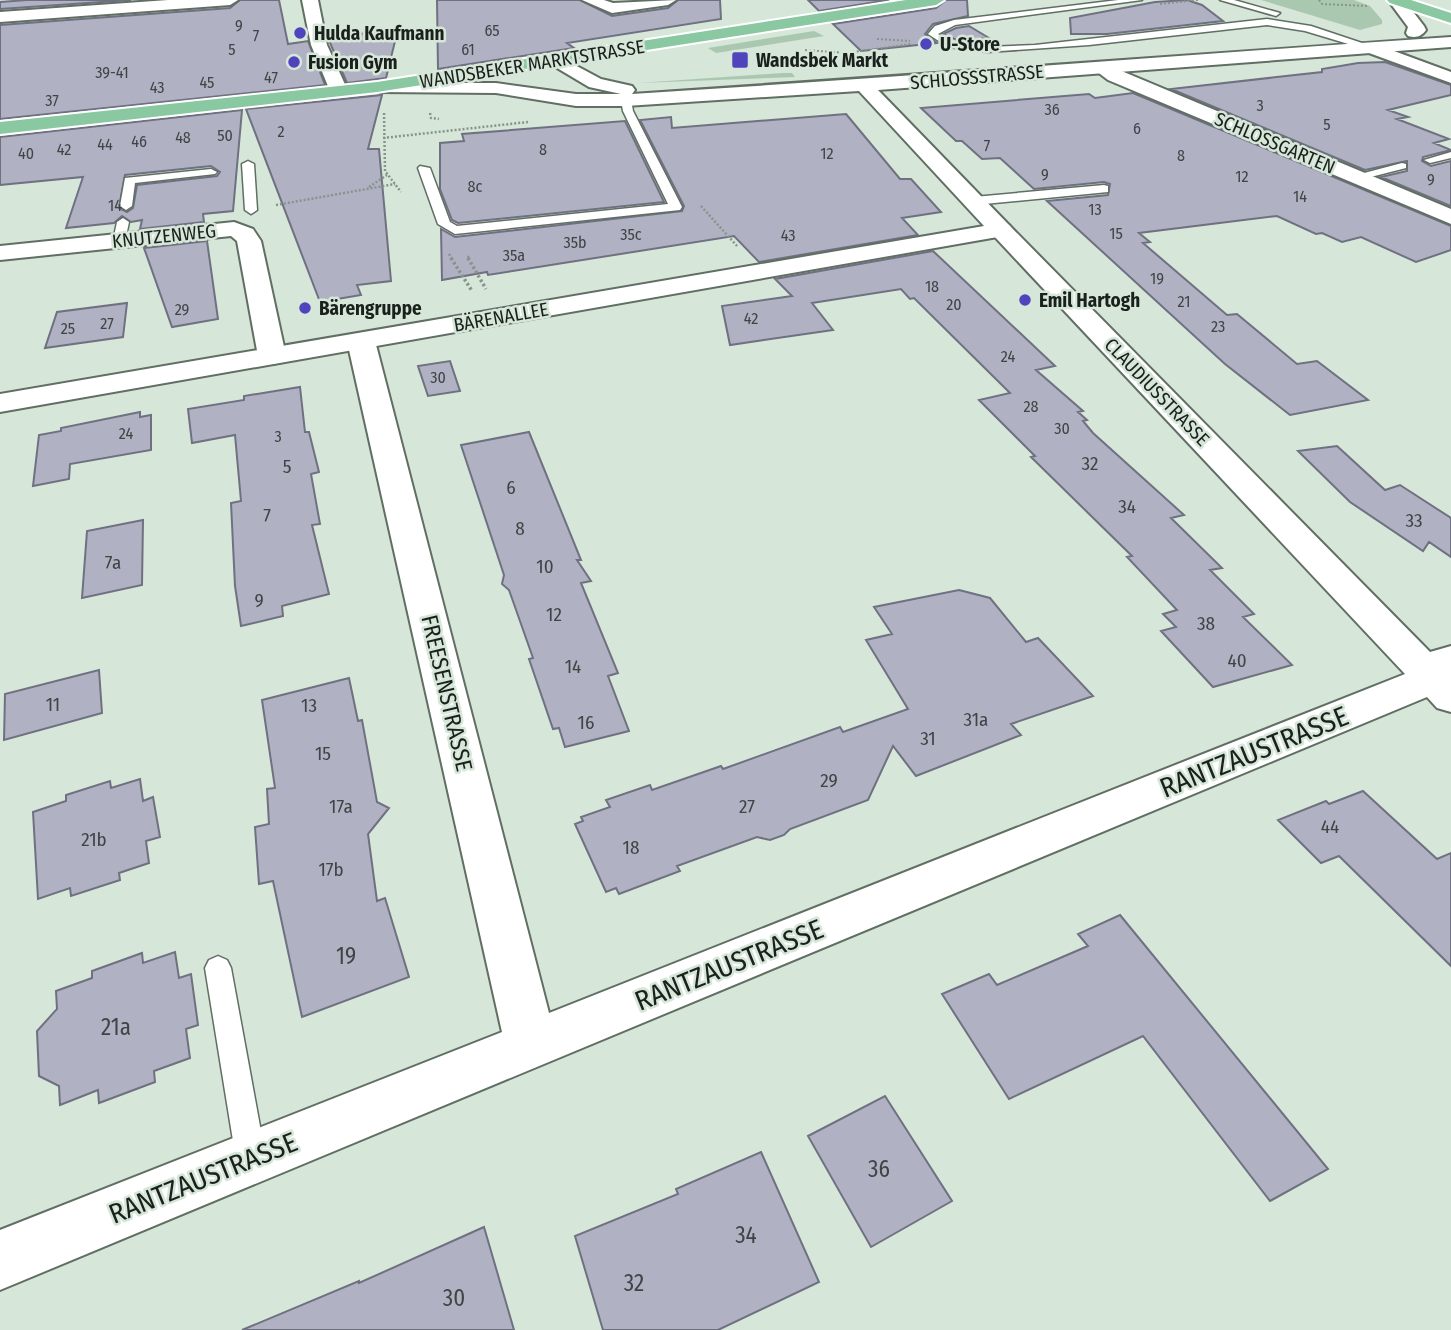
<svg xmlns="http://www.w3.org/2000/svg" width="1451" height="1330" viewBox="0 0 1451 1330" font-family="'Fira Sans Condensed',sans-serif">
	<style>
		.green { fill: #aac8b0 }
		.building { fill: #b0b2c3; stroke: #6f7181; stroke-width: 2; fill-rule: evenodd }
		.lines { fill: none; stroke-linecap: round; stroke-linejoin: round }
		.lane-casing { stroke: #606e63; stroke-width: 3 }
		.street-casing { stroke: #606e63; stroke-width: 4 }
		.secondary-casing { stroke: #606e63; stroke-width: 4 }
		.primary-casing { stroke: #fff; stroke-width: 4 }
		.path-far2 { stroke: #88948a; stroke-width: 2; stroke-dasharray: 2 2; stroke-linecap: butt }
		.path-far1 { stroke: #88948a; stroke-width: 2.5; stroke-dasharray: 2 2; stroke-linecap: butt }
		.path { stroke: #88948a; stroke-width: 3.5; stroke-dasharray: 2.5 2.5; stroke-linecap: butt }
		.lane { fill: #fff; fill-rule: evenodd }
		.street { fill: #fff; fill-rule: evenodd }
		.secondary { fill: #fff; fill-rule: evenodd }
		.primary { fill: #89c8a0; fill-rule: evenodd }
		.poi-dot { fill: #4f44bb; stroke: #d6e6d9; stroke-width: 2.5 }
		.labels { text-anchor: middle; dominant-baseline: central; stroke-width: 5; stroke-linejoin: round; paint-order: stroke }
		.far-number-label { font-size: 16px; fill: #404445 }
		.far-poi-label { font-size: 19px; font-weight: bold; fill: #1a201b; stroke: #d6e6d9; text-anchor: start }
		.far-street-label { font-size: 19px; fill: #1a201b; stroke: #d6e6d9 }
		.number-label { font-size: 19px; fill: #404445 }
		.street-label { font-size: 23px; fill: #1a201b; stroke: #d6e6d9 }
		.near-number-label { font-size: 23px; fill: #404445 }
		.near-street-label { font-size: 28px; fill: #1a201b; stroke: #d6e6d9 }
	</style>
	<rect width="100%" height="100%" fill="#d6e6d9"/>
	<path class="green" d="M1261 0H1354L1370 6 1382 20V24L1360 30Z
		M814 31 824 36 716 53 708 48Z
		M782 73H792L795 77 638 83Z"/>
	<path class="building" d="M27 0H131L0 9V2Z
		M240 0H279L288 44 308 41 325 85 0 119V25L230 8Z
		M437 0H580L612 16 668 8 678 0H720L721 19 567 43 574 48 438 69Z
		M808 0H889L819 11Z
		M946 0H967L968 16 933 24 925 34 937 43 861 51 833 24 936 8Z
		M1187 0 1202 5 1223 21 1107 34H1071L1070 18 1155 2Z
		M969 26 989 38 959 41 943 34 956 28Z
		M398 29 386 78 347 83 328 38Z
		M1385 62 1451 85V95L1388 110 1408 117 1397 119 1449 139 1434 143 1451 150 1423 157 1422 161 1431 166 1451 161V206L1381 177 1407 171V161L1365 170 1171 89 1322 72V69L1358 63Z
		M1133 93 1451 226V250L1416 262 1361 237 1342 242 1322 233 1316 234 1277 216 1139 233 1150 242 1143 243 1227 315 1237 314 1297 364 1317 361 1368 400 1290 415 1225 364 1047 201 1108 195 1110 184 1104 182 1034 189 1000 158 982 159 962 141H956L921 108 1089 94 1095 98Z
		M382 95 368 149H379L391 281 357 285 361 295 320 302 246 109Z
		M242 110 233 211 203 214 204 222 140 229 142 220 131 222 122 216 114 223 66 228 83 177 0 185V137ZM211 166 220 172 217 176 137 185 133 208 127 212 119 208 125 175Z
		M846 114 900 179H911L941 212 902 218 918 235 759 262 734 236 488 275 487 272 442 280 441 229 455 237 682 211 684 206 640 120 671 117 672 128Z
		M625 121 664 202 458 223 452 220 440 189V143L464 141 462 134Z
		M207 241 218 319 172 327 144 248Z
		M933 251 1055 366 1036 370 1083 411 1078 412 1087 420 1083 421 1093 433 1184 515 1171 518 1222 568 1210 570 1254 614 1243 617 1292 665 1213 687 1161 631 1176 627 1163 614 1177 610 1127 557 1132 556 1031 457 1035 456 979 400 1010 393 914 298 910 299 901 289 812 303 833 330 730 345 722 306 792 296 775 279Z
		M127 303 123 337 45 348 57 312Z
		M450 361 460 391 428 396 418 366Z
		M300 387 305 432H309L319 472 311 474 320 524 312 525 329 594 282 606 283 616 241 626 235 586 231 503 241 501 235 435 192 443 188 409 244 400V396Z
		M140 412V417L151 415V450L70 464 69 479 33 486 39 435 61 431V428Z
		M529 432 581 560H577L591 581 581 583 618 673 608 676 629 731 565 747 559 728 553 729 529 659 533 658 509 590 502 584 504 575 461 445Z
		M1337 446 1385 490 1400 485 1451 518V557L1429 542 1423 551 1350 502 1298 451Z
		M143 520 142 585 82 598 87 531Z
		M959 590 990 598 1026 642 1038 638 1093 696 1011 724 1021 735 916 776 893 746 868 800 790 829 784 835 770 840 757 837 677 866 680 871 619 894 616 888 606 892 575 824 583 821 581 817 610 807 606 800 650 785 652 790 721 766 723 769 840 727 843 732 908 709 866 640 892 634 874 607Z
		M99 670 102 713 4 740 5 694Z
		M349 678 358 721 362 720 377 802 389 808 368 834 377 901 385 898 409 977 302 1017 273 881 259 884 255 827 269 824 267 789 275 788 262 700Z
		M140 779 143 801 153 797 160 837 146 841 149 863 119 873 120 880 71 896 70 888 38 899 33 812 66 801V795L110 781 111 788Z
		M1363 791 1437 859 1451 853V966L1339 856 1321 863 1278 820 1326 801 1329 804Z
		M1120 915 1328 1169 1270 1201 1143 1036 1009 1099 942 994 989 974 997 985 1088 946 1078 934Z
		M175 952 179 978 191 974 198 1025 186 1029 190 1058 154 1071 155 1082 99 1103 98 1090 60 1105 59 1086 39 1076 37 1031 57 1009 56 991 92 978V971L142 953 143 963Z
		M885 1096 952 1201 871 1247 808 1136Z
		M761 1152 819 1282 718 1330H603L575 1236 678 1194 676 1189Z
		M484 1227 514 1330H242L359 1281V1283Z"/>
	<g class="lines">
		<g class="lane-casing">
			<path id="lane" d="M1118 0H1142L955 25 938 34 953 43 987 47 1035 45 1267 19 1311 26 1380 49 1375 52 1305 31 1267 25 1089 45 987 52 948 47 928 34 935 26 954 20Z
				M1220 0H1234L1280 13 1276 16Z
				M626 97 631 100 633 111 682 207 680 210 455 234 438 224 418 168 420 166 430 168 450 222 457 226 668 204 623 111 621 100Z
				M1451 152V158L1430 163 1424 160Z
				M248 161 254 164 257 210 251 214 245 210 242 164Z
				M1402 163 1406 164V168L1355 181 1349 177Z
				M211 169 217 172 215 174 135 183 132 206 126 210 120 206 125 178Z
				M1104 185 1108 186V192L974 205 968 201 974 197Z
				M123 218 129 222 125 241 119 245 113 241 117 222Z
				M218 956 227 960 231 968 266 1159 262 1170 251 1174 240 1170 236 1159 205 968 209 960Z"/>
		</g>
		<g class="street-casing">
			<path id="street" d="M168 0H238L230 5 0 22V12Z
				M582 0H604L613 3 676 0 668 5 612 13Z
				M1375 44 1451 72V83L1369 53 1367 49 1369 45Z
				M1100 62 1451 209V224L1108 80 1091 67Z
				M234 222 253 229 261 241 286 356 282 362 272 364 262 362 258 356 237 241 231 236 0 260V246Z
				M1001 223 1009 225 1430 652 1451 646V712L1437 708 1427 697 0 1290V1230L502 1032 347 341 351 335 361 333 371 335 375 341 549 1013 1405 674 993 235 989 230 993 225Z"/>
		</g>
		<g class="secondary-casing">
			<path id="secondary" d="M302 0H318L327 45 348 91 346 95H332L330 91 311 45Z
				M1388 0H1404L1424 26 1426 30C1421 37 1416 38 1408 36L1406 33 1408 27Z
				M1451 37V47L878 90 1009 225 1013 230 1009 235 0 412V394L984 226 859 91 626 106H576L496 93 377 92 368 87 371 83H496L576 94H621L589 87 552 65 549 61 558 56 601 79 632 86 635 90 632 94C905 77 1178 55 1451 37Z"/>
		</g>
		<g class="primary-casing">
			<path id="primary" d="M906 0H944L936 5 377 92 0 134V122L377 82Z
				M1387 0H1411L1451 13V23L1390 3Z"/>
		</g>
		<path class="path-far2" d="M1319 0 1322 4 1369 6
			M1160 4 1198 0
			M877 39 910 41
			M805 50 846 53 911 44"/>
		<path class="path-far1" d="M384 113 385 171 401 192
			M430 113 431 118 439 119
			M383 138 528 122
			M369 187 387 175
			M276 205 395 184
			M701 206 737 246
			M449 254 453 260
			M469 260 467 257H471"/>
		<path class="path" d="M451 258 472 291
			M468 258 486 289"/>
		<use href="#lane" class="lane"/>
		<use href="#street" class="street"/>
		<use href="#secondary" class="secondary"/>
		<use href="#primary" class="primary"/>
	</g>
	<g class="poi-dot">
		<circle cx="300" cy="33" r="7"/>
		<circle cx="926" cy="44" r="7"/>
		<rect x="731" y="51" width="18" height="18" rx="3.5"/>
		<circle cx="294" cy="62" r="7"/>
		<circle cx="1025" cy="300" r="7"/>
		<circle cx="305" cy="308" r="7"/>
	</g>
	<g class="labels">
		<g class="far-number-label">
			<text x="239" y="25">9</text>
			<text x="492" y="30">65</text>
			<text x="256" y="35">7</text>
			<text x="232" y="49">5</text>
			<text x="468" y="49">61</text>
			<text x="112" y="72">39-41</text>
			<text x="271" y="77">47</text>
			<text x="207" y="82">45</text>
			<text x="157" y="87">43</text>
			<text x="52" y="100">37</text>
			<text x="1260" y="105">3</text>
			<text x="1052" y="109">36</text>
			<text x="1327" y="124">5</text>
			<text x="1137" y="128">6</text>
			<text x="281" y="131">2</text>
			<text x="225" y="135">50</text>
			<text x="183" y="137">48</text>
			<text x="139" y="141">46</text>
			<text x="105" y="144">44</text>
			<text x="987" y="145">7</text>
			<text x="64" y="149">42</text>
			<text x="543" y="149">8</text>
			<text x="26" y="153">40</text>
			<text x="827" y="153">12</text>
			<text x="1181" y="155">8</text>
			<text x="1045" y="174">9</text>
			<text x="1242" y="176">12</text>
			<text x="1431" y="179">9</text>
			<text x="475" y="186">8c</text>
			<text x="1300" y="196">14</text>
			<text x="115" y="205">14</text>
			<text x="1095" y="209">13</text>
			<text x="1116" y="233">15</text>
			<text x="631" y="234">35c</text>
			<text x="788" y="235">43</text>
			<text x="575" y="242">35b</text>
			<text x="514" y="255">35a</text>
			<text x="1157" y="278">19</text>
			<text x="932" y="286">18</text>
			<text x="1184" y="301">21</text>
			<text x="954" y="304">20</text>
			<text x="182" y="309">29</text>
			<text x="751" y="318">42</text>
			<text x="107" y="323">27</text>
			<text x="1218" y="326">23</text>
			<text x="68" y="328">25</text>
			<text x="1008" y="356">24</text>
			<text x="438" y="377">30</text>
			<text x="1031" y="406">28</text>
			<text x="1062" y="428">30</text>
			<text x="126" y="433">24</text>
			<text x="278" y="436">3</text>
		</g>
		<g class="far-poi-label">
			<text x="314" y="33">Hulda Kaufmann</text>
			<text x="940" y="44">U-Store</text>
			<text x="756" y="60">Wandsbek Markt</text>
			<text x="308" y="62">Fusion Gym</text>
			<text x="1039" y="300">Emil Hartogh</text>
			<text x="319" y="308">Bärengruppe</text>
		</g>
		<g class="far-street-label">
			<text transform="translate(532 64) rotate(-9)">WANDSBEKER MARKTSTRASSE</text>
			<text transform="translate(977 77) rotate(-5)">SCHLOSSSTRASSE</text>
			<text transform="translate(1275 143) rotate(23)">SCHLOSSGARTEN</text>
			<text transform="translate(164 236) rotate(-6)">KNUTZENWEG</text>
			<text transform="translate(501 317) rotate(-10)">BÄRENALLEE</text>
			<text transform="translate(1157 392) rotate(46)">CLAUDIUSSTRASSE</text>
		</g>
		<g class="number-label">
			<text x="1090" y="463">32</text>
			<text x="287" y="466">5</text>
			<text x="511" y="487">6</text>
			<text x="1127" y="506">34</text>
			<text x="267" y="515">7</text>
			<text x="1414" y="520">33</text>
			<text x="520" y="528">8</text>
			<text x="113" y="562">7a</text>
			<text x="545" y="566">10</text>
			<text x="259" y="600">9</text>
			<text x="554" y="614">12</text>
			<text x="1206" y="623">38</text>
			<text x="1237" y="660">40</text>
			<text x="573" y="666">14</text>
			<text x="53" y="704">11</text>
			<text x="309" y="705">13</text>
			<text x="976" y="719">31a</text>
			<text x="586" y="722">16</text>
			<text x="928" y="738">31</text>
			<text x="323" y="753">15</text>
			<text x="829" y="780">29</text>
			<text x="341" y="806">17a</text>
			<text x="747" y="806">27</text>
			<text x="1330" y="826">44</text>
			<text x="94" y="839">21b</text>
			<text x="631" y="847">18</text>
			<text x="331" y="869">17b</text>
		</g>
		<g class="street-label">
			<text transform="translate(447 693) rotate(77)">FREESENSTRASSE</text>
		</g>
		<g class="near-number-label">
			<text x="346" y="956">19</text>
			<text x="116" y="1027">21a</text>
			<text x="879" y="1169">36</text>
			<text x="746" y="1235">34</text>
			<text x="634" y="1283">32</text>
			<text x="454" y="1298">30</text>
		</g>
		<g class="near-street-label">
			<text transform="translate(1254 752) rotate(-22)">RANTZAUSTRASSE</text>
			<text transform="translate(729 965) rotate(-22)">RANTZAUSTRASSE</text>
			<text transform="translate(203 1178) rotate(-22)">RANTZAUSTRASSE</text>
		</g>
	</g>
</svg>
